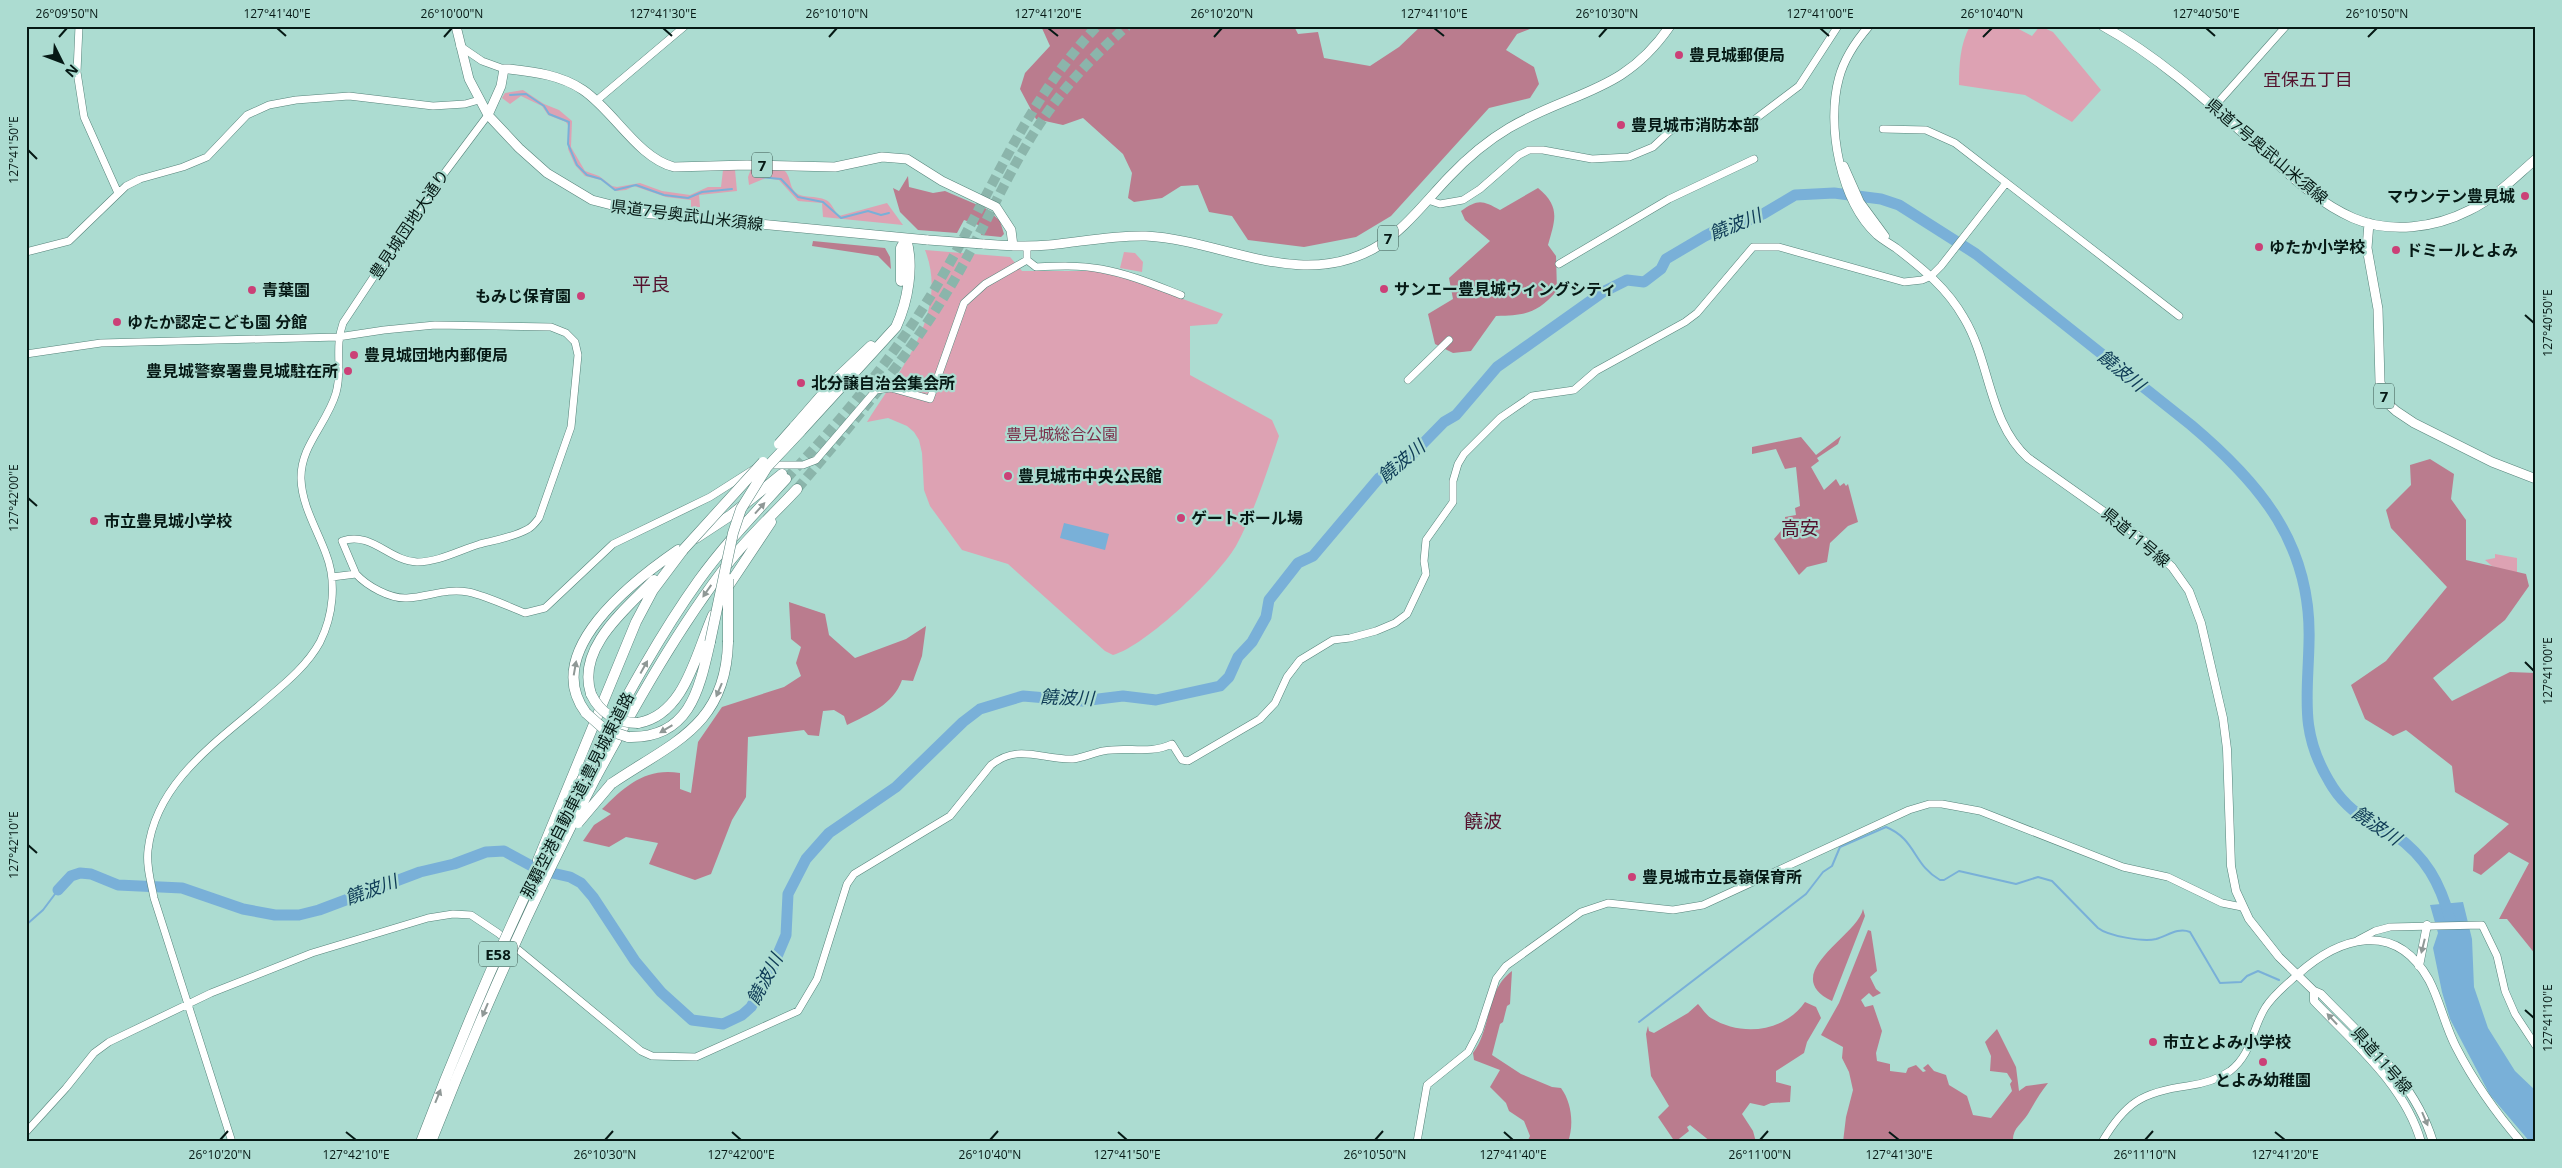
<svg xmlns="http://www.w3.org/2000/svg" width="2562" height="1168" viewBox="0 0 2562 1168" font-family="'Open Sans','Noto Sans JP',sans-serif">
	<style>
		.green { fill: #dda2b3 }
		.forest { fill: #ba7c8e }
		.water { fill: #79b0d8 }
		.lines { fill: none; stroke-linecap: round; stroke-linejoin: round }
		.stream { stroke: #79b0d8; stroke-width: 2 }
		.river { stroke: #79b0d8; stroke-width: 11 }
		.motorway-tunnel { stroke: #8bb5ab; stroke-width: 10; stroke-dasharray: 10 5; stroke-linecap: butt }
		.tertiary-casing { stroke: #56837a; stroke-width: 8 }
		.secondary-casing { stroke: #56837a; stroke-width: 9 }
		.primary-casing { stroke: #56837a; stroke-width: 10 }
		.motorway-casing { stroke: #56837a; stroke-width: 11 }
		.tertiary { stroke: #fff; stroke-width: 7 }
		.secondary { stroke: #fff; stroke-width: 8 }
		.primary { stroke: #fff; stroke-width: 9 }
		.motorway { stroke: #fff; stroke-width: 10 }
		.primary-bridge-casing { stroke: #56837a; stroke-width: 10; stroke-linecap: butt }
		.motorway-bridge-casing { stroke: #56837a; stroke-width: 11; stroke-linecap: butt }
		.primary-bridge { stroke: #fff; stroke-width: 9 }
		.motorway-bridge { stroke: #fff; stroke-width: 10 }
		.oneway { fill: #8f9896 }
		.ticks { fill: none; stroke: #061915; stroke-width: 2 }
		.poi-dot { fill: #cb4077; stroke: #acdcd1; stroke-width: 2 }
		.labels { text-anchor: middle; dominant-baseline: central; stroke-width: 4.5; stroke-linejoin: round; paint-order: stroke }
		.shield { fill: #acdcd1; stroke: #38544d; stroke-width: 1 }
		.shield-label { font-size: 15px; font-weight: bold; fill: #061915 }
		.poi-label { font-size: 16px; font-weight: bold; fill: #061915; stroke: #acdcd1; text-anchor: start }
		.street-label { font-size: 16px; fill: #061915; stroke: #acdcd1 }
		.park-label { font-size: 16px; fill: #7c2f4b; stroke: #acdcd1 }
		.neighbourhood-label { font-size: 18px; fill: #54122d; stroke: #acdcd1 }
		.water-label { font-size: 18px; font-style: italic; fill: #0d3a55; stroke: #acdcd1 }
		.quarter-label { font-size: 19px; fill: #54122d; stroke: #acdcd1 }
		.neatline { fill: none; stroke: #061915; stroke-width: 2 }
		.ticks-label { font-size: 12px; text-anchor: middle; fill: #061915 }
	</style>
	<rect width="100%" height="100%" fill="#acdcd1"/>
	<path class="green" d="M1970 26H2013L2032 36 2040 26 2053 32 2101 90 2072 122 2025 95 1959 85C1959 65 1960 44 1970 26Z
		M523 90 544 104 559 110 572 121 571 147 585 171 599 176 612 186 617 187 640 183 662 191 690 195 708 187H721L723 170H735L737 191 699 195 700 207H691V200L666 197 634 186 626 190 616 191 601 180 585 176 575 165 568 149 569 127 566 122 548 115 542 106 521 96 510 104 502 98 505 93Z
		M751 169 784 170C791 176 789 186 795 192 802 199 816 195 826 200 832 203 834 211 839 216L887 203 903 225 823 217 822 203 798 201 779 180 766 178 749 185 748 177Z
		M925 250 1010 257 1022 271H1099L1140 283 1223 314 1217 324 1190 326V375L1272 420 1279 436C1267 472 1255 510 1237 544 1221 574 1146 646 1113 655L1105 651 1008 564 962 550 930 506 924 490 922 453 919 440 914 432 907 426 888 418 867 422C899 370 950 314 925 250Z
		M1124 252 1135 253 1143 262 1142 272 1120 268Z
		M2495 554 2517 558V574L2492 566 2485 560 2495 558Z"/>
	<path class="forest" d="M1041 26H1294L1298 34 1318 32 1324 58 1370 66 1399 47 1421 26H1538L1517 34 1506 50 1534 67 1539 84 1530 98 1489 108 1391 216 1356 237 1304 247 1248 240 1232 216 1209 212 1198 185 1181 186 1162 198 1134 202 1128 198 1132 173 1123 154 1083 118 1063 125 1036 119 1020 89 1025 73 1050 46Z
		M908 176 909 187 933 193 945 191 987 209 1000 221 1004 234 1001 237 981 235 984 227 964 220 957 233 918 230 900 212 893 188 899 191Z
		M1538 188C1561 207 1555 220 1548 245L1556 256 1557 291C1536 314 1526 315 1496 316L1471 351 1453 353 1435 344 1428 314 1453 299 1449 278 1490 241 1465 220 1461 211C1478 199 1482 200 1500 210Z
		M813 241 885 248 890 257 891 269 878 256 812 246Z
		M1841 436 1838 444 1817 458 1819 461 1811 467 1824 490 1836 479 1840 486 1844 483 1846 486 1848 484 1858 522 1848 526 1830 543 1827 562 1807 567 1799 575 1774 539 1785 526V517L1796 515 1795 508 1800 506 1796 467 1785 469 1776 449 1752 454V447L1801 437 1816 455Z
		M2430 459 2454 474 2451 499 2466 520V560L2526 574 2529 586 2505 620 2433 678 2452 701 2510 672 2536 673V955L2507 919H2499L2529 863 2509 852 2481 875 2473 871 2474 855 2509 824 2455 792 2452 766 2406 730 2393 736 2365 719 2351 685 2386 661 2447 587 2391 528 2386 510 2411 485 2410 465Z
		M789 602 825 614 829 635 855 658 906 639 926 626 922 656 913 681 902 680C893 705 869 714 847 725L844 716 834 710 823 711 819 736 808 735 804 730 748 737 746 797 732 820 711 874 695 880 649 864 658 843 626 837 609 847 583 841 594 825 611 814 602 809C625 786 646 767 680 773V789L691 793 698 742 722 707 784 687 801 676 796 663 801 647 791 639Z
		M1863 909 1865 916 1832 1001C1777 974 1858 936 1863 909Z
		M1868 930 1871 931 1877 971 1870 977 1876 989 1881 993 1873 997 1869 993 1861 1000 1865 1007 1873 1005 1882 1031 1876 1053 1877 1061 1890 1064V1071L1906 1073 1908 1068 1916 1065 1923 1072 1926 1071 1923 1068 1928 1064 1934 1071 1946 1075 1949 1085 1967 1096 1973 1115 1991 1118 2012 1091 2010 1084 2012 1081 2007 1073 1990 1071 1991 1056 1985 1042 1997 1029 2016 1067 2019 1091 2026 1086 2048 1083C2040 1093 2035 1102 2028 1114 2022 1124 2012 1128 2013 1142H1843L1846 1117 1853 1090 1849 1072 1842 1058 1843 1047 1821 1035 1839 1003Z
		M1512 971 1510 1004 1507 1006 1503 1022 1500 1024 1492 1055 1521 1074 1552 1087 1561 1088C1572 1103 1574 1125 1568 1142H1527L1530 1136 1524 1121 1509 1111 1506 1103 1490 1087 1500 1070 1474 1060 1473 1053C1492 1028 1485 991 1512 971Z
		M1805 1002 1816 1007 1821 1018 1807 1042 1804 1053 1776 1071V1082L1791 1086 1790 1102 1771 1103 1764 1106 1750 1103 1742 1114 1753 1131 1756 1142H1711L1690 1125 1687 1127 1689 1131 1675 1142 1658 1117 1669 1106 1651 1076 1646 1034 1648 1026 1649 1031 1654 1033 1688 1013 1698 1004C1702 1008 1706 1015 1711 1018 1742 1037 1784 1032 1805 1002Z"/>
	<path class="water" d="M1064 523 1109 534 1105 550 1060 538Z
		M2463 902 2472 939 2474 987 2488 1028 2515 1071 2536 1091V1142H2530L2490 1095 2450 1019 2442 992 2433 948 2438 933 2430 905Z"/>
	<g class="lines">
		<path class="stream" d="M510 95 526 94 544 106 549 114 569 122 568 144 577 165 587 175 601 179 615 190 636 185 664 195 688 198 702 192 732 189
			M760 177 781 179 798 197 823 202 841 218 868 211 881 215 889 213
			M26 925 43 910 58 890
			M1639 1022 1806 894 1823 872 1832 866 1840 847 1886 827C1916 839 1913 865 1940 880H1944L1959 871 2016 884 2038 877 2052 881 2098 928C2108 936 2143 942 2156 939 2167 936 2178 927 2190 932L2220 983 2241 982 2247 976 2258 971 2279 980"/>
		<path class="river" d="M58 890 71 876 80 873 91 874 118 885 182 888 243 909 275 915H299L319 910 420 872 454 864 486 852 504 851 539 870 570 877 581 883 593 897 635 961 661 992 692 1020 723 1024 742 1015 751 1007 770 973 786 935 788 894 806 859 829 833 896 787 963 722 980 709 1023 696 1082 701 1123 696 1156 700 1220 686 1229 677 1238 657 1252 642 1266 617 1269 600 1298 563 1313 556 1379 478 1401 466 1444 422 1456 415 1497 367 1603 292 1627 280 1644 282 1661 269 1666 259 1705 236 1729 224 1742 223 1763 214 1795 195 1834 193 1881 199 1899 205 1976 254 2191 425C2261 484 2312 545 2309 642 2308 696 2299 731 2329 781 2339 799 2354 813 2372 823 2379 827 2388 830 2395 835 2426 857 2440 883 2450 919"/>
		<path class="motorway-tunnel" d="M786 479C846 415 901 349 944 273 994 187 1027 100 1097 26
			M797 489C854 422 911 354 956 277 988 222 1012 161 1050 109 1072 78 1099 51 1127 26"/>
		<g class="tertiary-casing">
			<path id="tertiary" d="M79 26 77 72 84 117 118 193
				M460 46 482 61 504 69
				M596 101 685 26
				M2214 107 2286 26
				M1883 129 1926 130 1955 143 2179 316
				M1428 200 1440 204 1463 200 1480 189 1519 155 1529 150H1543L1592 159 1629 157 1653 147 1669 132 1684 123 1698 122 1730 128 1750 123 1799 86 1838 26
				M1027 246V260L1036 267C1057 266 1079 265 1101 269 1129 274 1155 285 1181 295
				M26 252 69 241 126 186 140 179 183 167 207 157 247 115 269 105 296 100 349 96 433 106 465 104 479 100
				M1559 264 1669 199 1754 159
				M26 354 101 343 338 337 384 330 435 325 551 327 566 333 575 342 578 355 571 427 539 518C536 522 532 527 528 529 514 537 496 540 480 544 460 550 439 562 417 562 389 561 372 531 342 541L356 574
				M1408 380 1449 340
				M767 465H803L816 460 876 390 891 388 930 399 964 303 985 284 1027 260
				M332 577 356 574C367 586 390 599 407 598 428 597 446 588 468 592 487 596 507 606 525 613L545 608 613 544 710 497 754 469
				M2358 940 2375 931 2390 927 2482 925 2497 956 2505 991 2515 1014 2536 1046
				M26 1132 66 1088 94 1053 109 1042 211 993 312 953 428 918 453 914 471 915 498 933 641 1051 652 1056 696 1057 798 1011 817 979 847 884 854 874 950 816 991 765C1019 743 1041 760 1073 759 1083 758 1093 753 1103 751 1127 746 1149 755 1172 744L1182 760 1188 761 1260 719 1275 703 1287 677 1300 660 1333 640 1350 638 1376 631 1395 623 1407 614 1426 574 1424 561 1426 540 1453 502V481L1458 464 1464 454 1500 418 1532 396 1574 390 1596 371 1685 322 1697 313 1753 247H1779L1904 282 1922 280 1931 276 1941 266 2006 183
				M232 1142 154 898C151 882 146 866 148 850 156 780 221 739 269 697 288 681 308 664 320 642 333 616 337 582 326 554 317 529 302 506 301 479 300 446 327 424 336 393 343 369 334 348 343 323L428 195 488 115
				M1417 1142 1427 1085 1468 1052 1479 1031 1496 979 1506 966 1581 912 1608 903 1673 910 1703 905 1909 810 1929 804H1942L1980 811 2123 867 2168 877 2222 903 2242 907
				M2102 1142C2125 1103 2142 1092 2187 1086 2202 1084 2217 1080 2230 1071 2252 1054 2252 1029 2265 1008 2273 995 2286 985 2297 975"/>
		</g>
		<g class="secondary-casing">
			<path id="secondary" d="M1869 26C1856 41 1844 59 1839 78 1826 125 1840 201 1877 235 1883 240 1890 244 1896 248 1923 269 1947 288 1964 318 1991 363 1988 422 2028 458L2141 538 2172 567 2189 591 2201 623 2223 718 2227 749 2231 866 2236 891 2249 919 2279 957 2314 991 2321 994C2364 1039 2415 1081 2433 1142
				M1844 166 1860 202 1885 236
				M2419 966 2427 925
				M2297 975C2339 937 2395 919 2429 980 2440 1001 2445 1026 2456 1047 2474 1082 2495 1112 2521 1142
				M2314 991V1001C2354 1043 2405 1085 2421 1142"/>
		</g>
		<g class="primary-casing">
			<path id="primary" d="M456 26 469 79 488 115 519 148 547 173 592 200 643 213 928 240
				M2103 26C2159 57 2206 100 2253 142 2284 169 2314 201 2353 218 2390 234 2435 228 2470 210 2495 198 2515 177 2536 159
				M488 115 501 86 504 69H509C535 72 561 75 583 90 614 111 638 158 674 167L747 165 835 167 882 157 907 159 942 181 996 207 1011 230 1013 246
				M2369 223 2367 248 2378 309 2380 382 2386 402 2396 411 2414 423 2492 462 2536 479
				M983 244C1005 246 1027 247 1049 245 1081 242 1113 235 1146 236 1223 240 1298 290 1373 249 1403 232 1425 202 1449 177 1467 158 1487 141 1509 128 1574 90 1623 94 1670 26"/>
		</g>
		<g class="motorway-casing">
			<path id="motorway" d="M901 281V248L906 239
				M794 427 835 380 871 346
				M800 432 896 327C908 301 914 266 906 239
				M696 538 731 515 782 474
				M725 591 771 522
				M591 694C576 648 626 609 654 580
				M586 713C540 652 633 581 678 550
				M638 723C685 715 696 653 713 615
				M628 737C689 739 699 691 710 642
				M586 772C621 707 656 640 699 580 725 544 756 512 786 479
				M596 777C637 702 678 628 730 561 750 535 775 513 797 489
				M611 784C671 743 726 727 728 642
				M538 860 636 622 653 590 683 550"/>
		</g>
		<use href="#tertiary" class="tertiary"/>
		<use href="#secondary" class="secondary"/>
		<use href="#primary" class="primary"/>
		<use href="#motorway" class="motorway"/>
		<g class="primary-bridge-casing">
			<path id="primary-bridge" d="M928 240 983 244"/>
		</g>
		<g class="motorway-bridge-casing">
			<path id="motorway-bridge" d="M779 444 794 427
				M683 550 763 462
				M710 642 733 533 741 509 767 467 800 432
				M728 642V579
				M591 694C600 713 617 723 638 723
				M586 713 604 729 628 737
				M578 823 611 784
				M421 1142C469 1015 524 891 586 772
				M431 1142C480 1017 534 896 596 777"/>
		</g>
		<use href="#primary-bridge" class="primary-bridge"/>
		<use href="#motorway-bridge" class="motorway-bridge"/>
	</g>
	<defs><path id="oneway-solid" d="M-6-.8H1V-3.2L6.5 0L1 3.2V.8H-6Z" transform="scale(1.25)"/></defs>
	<g class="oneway">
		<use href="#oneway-solid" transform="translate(760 508) rotate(-48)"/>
		<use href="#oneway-solid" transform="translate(707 591) rotate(125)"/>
		<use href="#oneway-solid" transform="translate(644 667) rotate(-61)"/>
		<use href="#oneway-solid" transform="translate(575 668) rotate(-80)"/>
		<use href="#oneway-solid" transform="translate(719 690) rotate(113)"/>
		<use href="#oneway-solid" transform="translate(666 729) rotate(149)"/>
		<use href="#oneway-solid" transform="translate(2423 946) rotate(104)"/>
		<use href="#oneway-solid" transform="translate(485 1010) rotate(113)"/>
		<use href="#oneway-solid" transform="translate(2332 1019) rotate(-133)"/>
		<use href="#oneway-solid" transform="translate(438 1096) rotate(-68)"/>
		<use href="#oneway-solid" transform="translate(2425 1119) rotate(67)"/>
	</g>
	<path class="ticks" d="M277 28 286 36M663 28 672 36M1048 28 1058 36M1434 28 1444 36M1820 28 1829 36M2206 28 2215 36M59 37 67 28M444 37 452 28M829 37 837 28M1214 37 1222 28M1599 37 1607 28M1983 37 1992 28M2368 37 2377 28M28 150 37 159M2525 315 2534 323M28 498 37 506M2525 662 2534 671M28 845 37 853M2525 1010 2534 1018M346 1132 356 1140M732 1132 741 1140M1118 1132 1127 1140M1504 1132 1513 1140M1889 1132 1899 1140M2275 1132 2285 1140M220 1140 228 1131M605 1140 613 1131M990 1140 998 1131M1375 1140 1383 1131M1760 1140 1768 1131M2145 1140 2153 1131"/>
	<g class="poi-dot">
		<circle cx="1679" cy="55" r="5"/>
		<circle cx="1621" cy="125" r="5"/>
		<circle cx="2525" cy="196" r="5"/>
		<circle cx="2259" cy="247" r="5"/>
		<circle cx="2396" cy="250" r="5"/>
		<circle cx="1384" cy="289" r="5"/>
		<circle cx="252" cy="290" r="5"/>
		<circle cx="581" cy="296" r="5"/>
		<circle cx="117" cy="322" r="5"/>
		<circle cx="354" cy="355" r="5"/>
		<circle cx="348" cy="371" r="5"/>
		<circle cx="801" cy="383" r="5"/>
		<circle cx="1008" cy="476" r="5"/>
		<circle cx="1181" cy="518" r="5"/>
		<circle cx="94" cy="521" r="5"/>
		<circle cx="1632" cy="877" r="5"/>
		<circle cx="2153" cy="1042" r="5"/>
		<circle cx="2263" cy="1062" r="5"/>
	</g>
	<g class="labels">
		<g class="shield">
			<rect x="752" y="152.5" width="20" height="25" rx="4"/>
			<rect x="1378" y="225.5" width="20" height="25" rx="4"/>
			<rect x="2374" y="383.5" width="20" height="25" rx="4"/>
			<rect x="479" y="941.5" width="38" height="25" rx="4"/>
		</g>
		<g class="shield-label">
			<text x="762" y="165">7</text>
			<text x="1388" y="238">7</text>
			<text x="2384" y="396">7</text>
			<text x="498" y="954">E58</text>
		</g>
		<g class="poi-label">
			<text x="1689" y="55">豊見城郵便局</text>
			<text x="1631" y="125">豊見城市消防本部</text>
			<text x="2515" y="196" text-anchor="end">マウンテン豊見城</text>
			<text x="2269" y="247">ゆたか小学校</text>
			<text x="2406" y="250">ドミールとよみ</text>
			<text x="1394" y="289">サンエー豊見城ウィングシティ</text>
			<text x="262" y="290">青葉園</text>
			<text x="571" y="296" text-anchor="end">もみじ保育園</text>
			<text x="127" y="322">ゆたか認定こども園 分館</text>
			<text x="364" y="355">豊見城団地内郵便局</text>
			<text x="338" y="371" text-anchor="end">豊見城警察署豊見城駐在所</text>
			<text x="811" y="383">北分譲自治会集会所</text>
			<text x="1018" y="476">豊見城市中央公民館</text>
			<text x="1191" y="518">ゲートボール場</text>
			<text x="104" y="521">市立豊見城小学校</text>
			<text x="1642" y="877">豊見城市立長嶺保育所</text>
			<text x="2163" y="1042">市立とよみ小学校</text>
			<text x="2263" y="1080" text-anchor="middle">とよみ幼稚園</text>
		</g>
		<g class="street-label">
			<text transform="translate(2267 151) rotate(40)">県道7号奥武山米須線</text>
			<text transform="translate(687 215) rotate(7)">県道7号奥武山米須線</text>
			<text transform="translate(409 224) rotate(-56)">豊見城団地大通り</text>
			<text transform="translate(2136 537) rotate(40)">県道11号線</text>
			<text transform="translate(577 795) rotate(-63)">那覇空港自動車道;豊見城東道路</text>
			<text transform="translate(2382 1060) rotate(49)">県道11号線</text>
		</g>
		<g class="park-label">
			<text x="1062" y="434">豊見城総合公園</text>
		</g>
		<g class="neighbourhood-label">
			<text x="2308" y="79">宜保五丁目</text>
		</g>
		<g class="water-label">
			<text transform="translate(1735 224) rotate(-22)">饒波川</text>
			<text transform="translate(2122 370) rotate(39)">饒波川</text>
			<text transform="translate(1401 461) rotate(-40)">饒波川</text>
			<text transform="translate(1067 697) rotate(2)">饒波川</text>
			<text transform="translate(2377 825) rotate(34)">饒波川</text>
			<text transform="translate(371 889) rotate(-20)">饒波川</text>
			<text transform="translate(764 979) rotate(-62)">饒波川</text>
		</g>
		<g class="quarter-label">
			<text x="651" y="284">平良</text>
			<text x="1800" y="528">高安</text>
			<text x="1483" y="821">饒波</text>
		</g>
	</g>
	<rect width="2562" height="1168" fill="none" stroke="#acdcd1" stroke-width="55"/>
	<g transform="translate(62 62) rotate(132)" stroke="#acdcd1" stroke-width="4" paint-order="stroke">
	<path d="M0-4L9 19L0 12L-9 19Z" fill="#061915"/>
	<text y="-8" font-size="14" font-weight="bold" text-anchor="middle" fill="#061915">N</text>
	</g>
	<rect x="28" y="28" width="2506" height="1112" class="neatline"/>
	<g class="ticks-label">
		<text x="67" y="18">26°09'50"N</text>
		<text x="277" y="18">127°41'40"E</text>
		<text x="452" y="18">26°10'00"N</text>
		<text x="663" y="18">127°41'30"E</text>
		<text x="837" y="18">26°10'10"N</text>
		<text x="1048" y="18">127°41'20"E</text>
		<text x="1222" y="18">26°10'20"N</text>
		<text x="1434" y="18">127°41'10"E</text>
		<text x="1607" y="18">26°10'30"N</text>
		<text x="1820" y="18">127°41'00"E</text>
		<text x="1992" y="18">26°10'40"N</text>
		<text x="2206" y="18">127°40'50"E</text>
		<text x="2377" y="18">26°10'50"N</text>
		<text transform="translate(14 150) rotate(-90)" y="4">127°41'50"E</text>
		<text transform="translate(2548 323) rotate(-90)" y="4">127°40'50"E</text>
		<text transform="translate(14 498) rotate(-90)" y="4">127°42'00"E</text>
		<text transform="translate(2548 671) rotate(-90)" y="4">127°41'00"E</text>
		<text transform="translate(14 845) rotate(-90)" y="4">127°42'10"E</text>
		<text transform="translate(2548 1018) rotate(-90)" y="4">127°41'10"E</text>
		<text x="220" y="1159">26°10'20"N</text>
		<text x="356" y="1159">127°42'10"E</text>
		<text x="605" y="1159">26°10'30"N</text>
		<text x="741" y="1159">127°42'00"E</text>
		<text x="990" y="1159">26°10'40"N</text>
		<text x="1127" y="1159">127°41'50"E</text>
		<text x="1375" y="1159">26°10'50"N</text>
		<text x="1513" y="1159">127°41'40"E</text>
		<text x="1760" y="1159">26°11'00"N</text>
		<text x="1899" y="1159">127°41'30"E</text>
		<text x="2145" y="1159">26°11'10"N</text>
		<text x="2285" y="1159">127°41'20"E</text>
	</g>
</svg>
